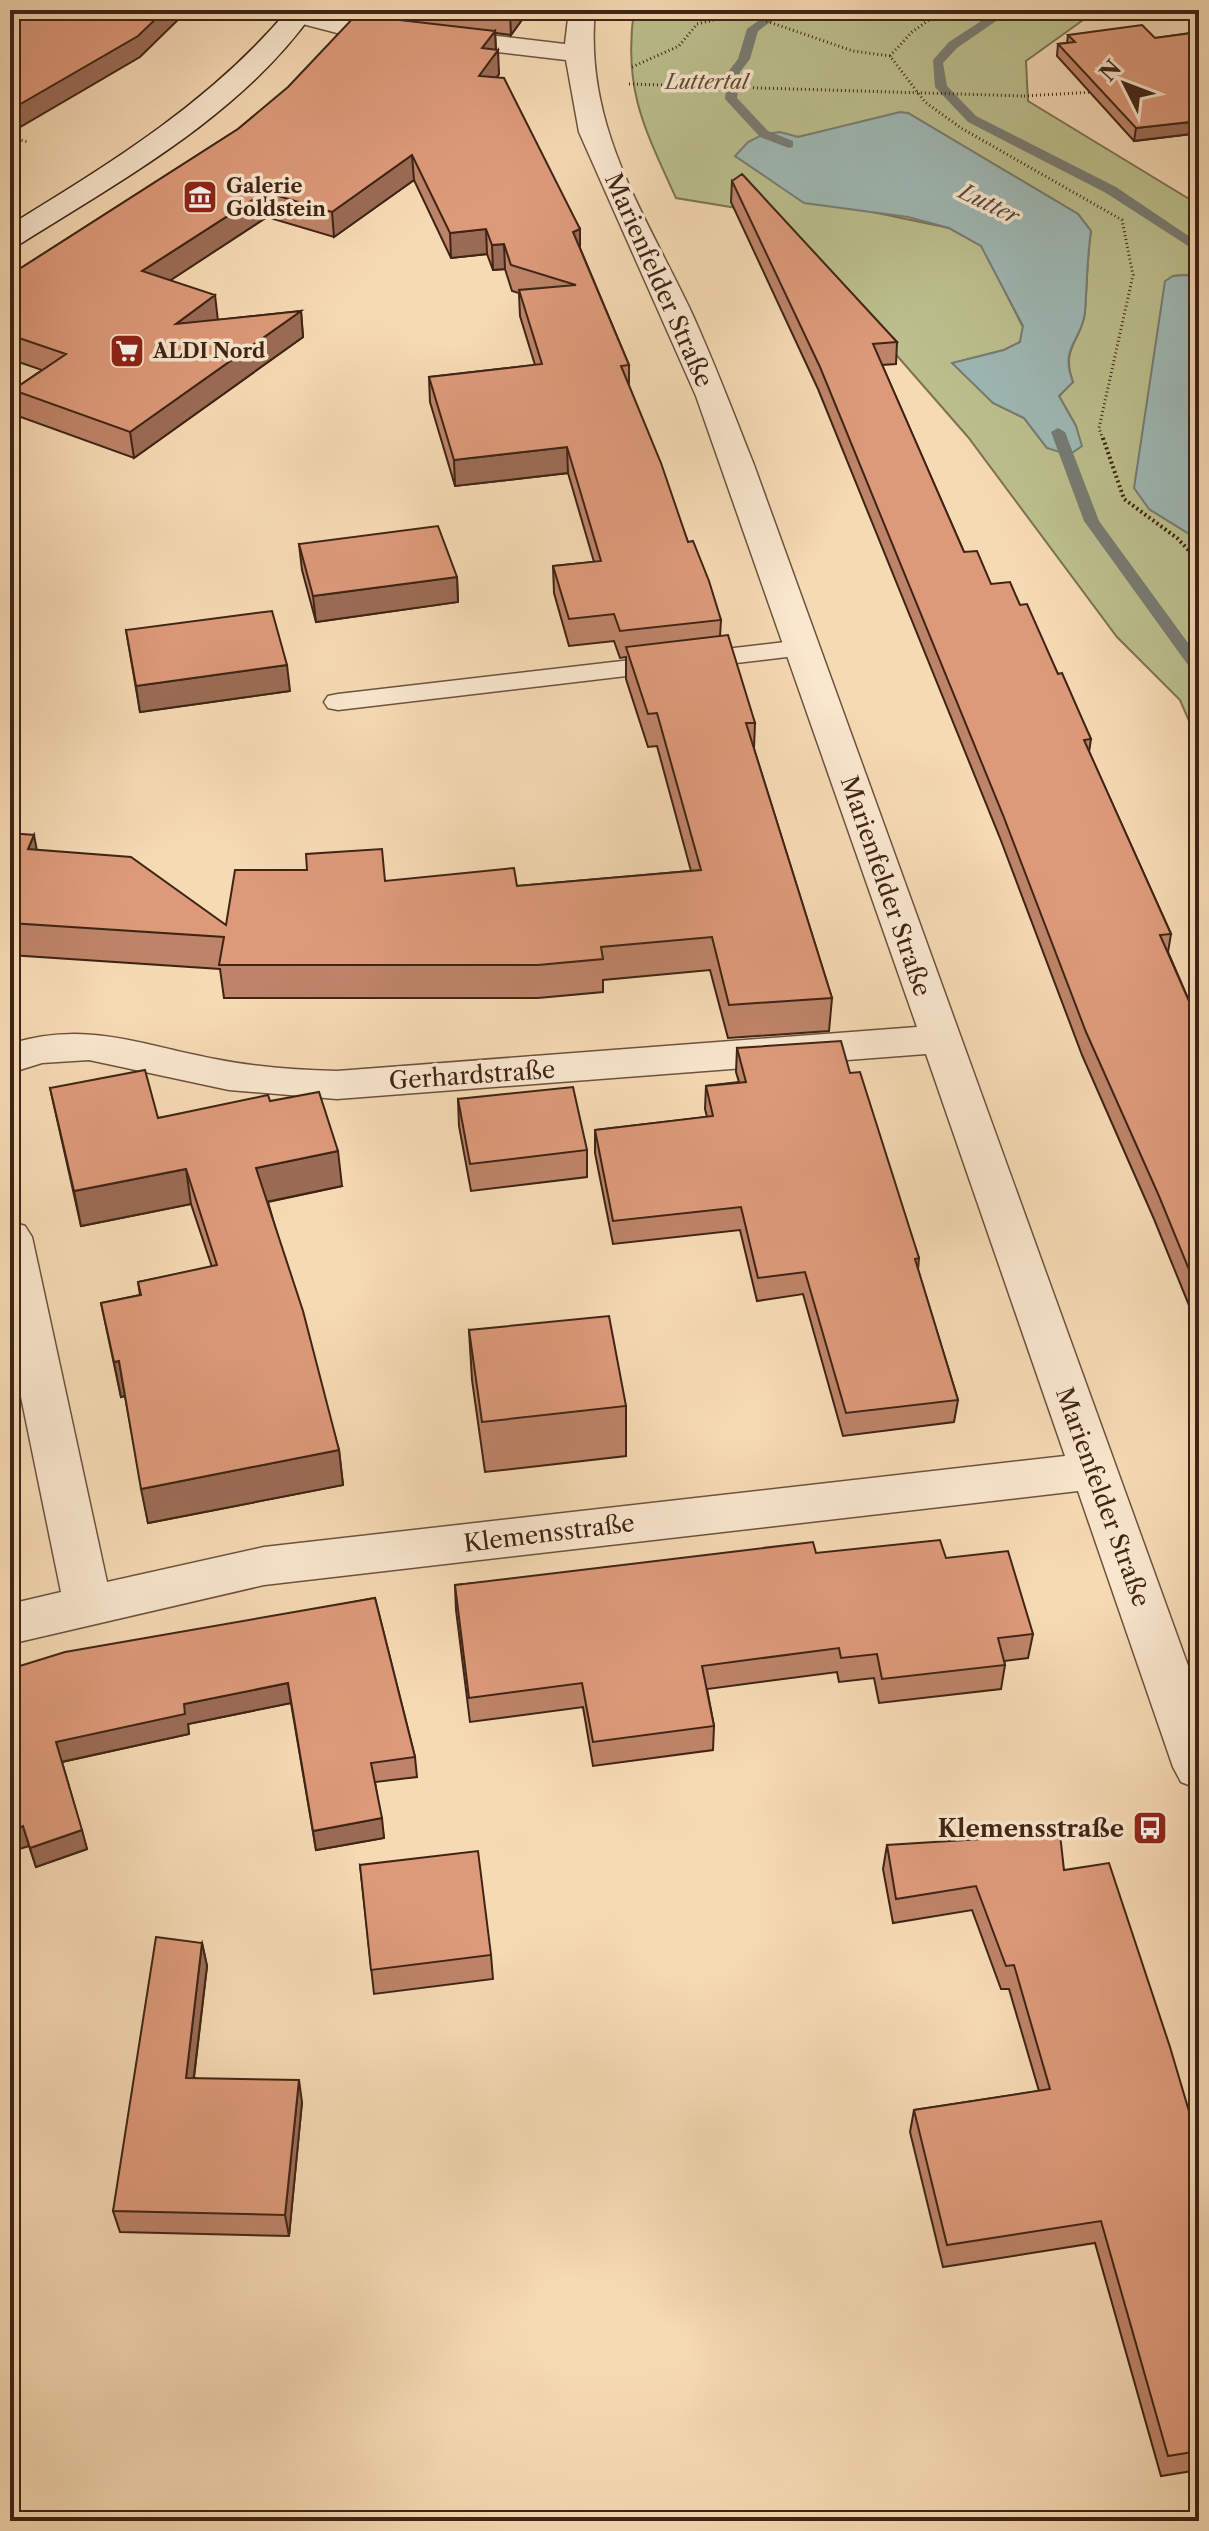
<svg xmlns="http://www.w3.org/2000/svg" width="1209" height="2531" viewBox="0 0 1209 2531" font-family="'Libre Caslon Text',serif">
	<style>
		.green { fill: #bcc08e; stroke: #7e7252; stroke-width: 2; fill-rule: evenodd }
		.water { fill: #9eb9b5; stroke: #787d75; stroke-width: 2 }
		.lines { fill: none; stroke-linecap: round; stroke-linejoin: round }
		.stream { fill: #787d75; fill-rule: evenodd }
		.lane-casing { stroke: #6d523d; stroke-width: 3 }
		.street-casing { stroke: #6d523d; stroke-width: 3 }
		.secondary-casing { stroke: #3f2415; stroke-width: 3 }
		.path-far1 { stroke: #3f2415; stroke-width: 3; stroke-dasharray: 1 3; stroke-linecap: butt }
		.path { stroke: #3f2415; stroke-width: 4; stroke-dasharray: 2 3; stroke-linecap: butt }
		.lane { fill: #f9e7ce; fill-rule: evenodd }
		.street { fill: #f9e7ce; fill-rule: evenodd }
		.secondary { fill: #f9e7ce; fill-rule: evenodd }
		.path-bridge { stroke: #3f2415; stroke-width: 3; stroke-dasharray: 1 3; stroke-linecap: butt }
		.wall { fill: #be8469; stroke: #3f2415; stroke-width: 2 }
		.shaded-wall { fill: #9b6c55; stroke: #3f2415; stroke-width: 2 }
		.building { fill: #dd9a7a; stroke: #3f2415; stroke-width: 2 }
		.labels { text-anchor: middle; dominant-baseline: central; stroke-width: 7; stroke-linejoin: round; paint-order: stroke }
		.far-park-label { font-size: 20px; font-style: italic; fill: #5e4b33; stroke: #f9e7ce }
		.far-poi-label { font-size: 20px; font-weight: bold; fill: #3f2415; stroke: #f9e7ce; text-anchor: start }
		.far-water-label { font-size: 22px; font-style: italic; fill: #57493d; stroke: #f9e7ce }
		.street-label { font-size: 24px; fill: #3f2415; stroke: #f9e7ce }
		.poi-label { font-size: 24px; font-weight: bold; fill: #3f2415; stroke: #f9e7ce; text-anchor: end }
	</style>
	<rect width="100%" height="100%" fill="#f6dab4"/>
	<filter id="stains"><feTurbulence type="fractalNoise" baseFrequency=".0025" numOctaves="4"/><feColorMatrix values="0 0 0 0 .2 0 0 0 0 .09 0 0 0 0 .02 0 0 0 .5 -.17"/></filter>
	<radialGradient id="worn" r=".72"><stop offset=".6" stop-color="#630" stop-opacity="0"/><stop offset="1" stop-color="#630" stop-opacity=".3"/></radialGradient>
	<path class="green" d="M634 10H1097L1026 61 1028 101 1199 205V281L1187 275 1173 276 1149 509 1199 540V744L1180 700 1117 637 968 437 858 311 761 212 676 198C644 128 623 89 634 10ZM908 113 1078 214 1091 231C1087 258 1087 285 1085 312 1082 341 1060 347 1073 382L1059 396 1076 426 1047 448 1024 418 993 403 953 363 1004 350 1020 342 1023 327 982 246 949 228 863 210 736 156C752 137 774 130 798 137Z"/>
	<path class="water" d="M900 112 908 113 1078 214 1091 231C1087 258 1087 285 1085 312 1082 341 1059 347 1073 382L1059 396 1076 426 1082 446 1069 455 1047 448 1024 418 993 403 952 363 1004 350 1020 342 1023 326 981 246 949 228 908 217 804 203 735 156 748 142 764 134 780 132 798 137Z
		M1187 275 1199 281V540L1149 509 1134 488 1165 281 1173 276Z"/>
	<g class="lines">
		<path class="stream" d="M773 10H787L758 31 750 59 740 72 737 98 768 131 793 141V147L789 148 760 137 725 99 728 72 738 59 747 29Z
			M998 10H1012L957 48 943 63 947 86 976 116 1116 187 1199 243V253L1106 193 968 122 935 87 933 60 949 42Z
			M1058 428 1065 432 1099 521 1199 658V674L1193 672 1084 521 1051 432Z"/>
		<g class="lane-casing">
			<path id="lane" d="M802 640 812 642 816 648 812 654 338 710 328 708 324 702 328 696 338 694Z"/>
		</g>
		<g class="street-casing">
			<path id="street" d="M264 10H308L337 17 565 44 569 10H595C584 124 642 209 689 307 713 359 733 412 754 465L1199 1696V1789L1181 1782 1173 1767 1078 1491 264 1585 10 1644V1604L61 1592 10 1343V1221L25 1226 32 1237 107 1582 264 1547 1065 1456 926 1054 337 1099 229 1090 89 1060 42 1063 10 1073V1044C86 1020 140 1045 215 1059 255 1067 296 1070 337 1071L917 1027 696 396 579 132 566 60 337 33 268 15Z"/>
		</g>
		<g class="secondary-casing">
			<path id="secondary" d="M288 10H315C243 114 125 178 20 244L10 247V225C111 163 211 102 288 10Z"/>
		</g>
		<path class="path-far1" d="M890 56 912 32 943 10
			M632 67 679 46 697 24 743 13 853 51 890 56 925 102 961 128 1122 220 1133 275 1099 428 1103 440
			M1024 96 1095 92
			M10 137 28 142"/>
		<path class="path" d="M1103 438 1124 499 1177 538 1199 561"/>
		<use href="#lane" class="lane"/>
		<use href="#street" class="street"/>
		<use href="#secondary" class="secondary"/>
		<path class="path-bridge" d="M629 84 1024 96"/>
	</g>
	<path class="wall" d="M375 10H529L511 35 495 33 496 50 499 74 497 77 580 229V248L629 365V386L688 542 721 620 720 636 755 723 754 749 832 998 829 1031 728 1038 710 970 603 980V992L538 998H224L220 969 10 955V833L36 850 226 925 385 881 517 886 691 871 657 746 648 747 626 679V657L620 658 614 641 569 646 554 593 553 566 594 562 568 473 455 486 430 402 429 377 535 365 520 316 519 293 512 291 505 269 493 270 487 254 451 258 414 180 334 237 267 217 170 280 218 320 301 311 303 337 134 458 18 416 13 390 42 370 10 359V275L238 129 375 17Z
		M1199 32V133L1134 141 1057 56 1058 44 1067 43 1068 35 1155 38Z
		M732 181 897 342 896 364 882 365 964 552 991 584 1020 605 1058 674 1091 739 1089 752 1171 934 1168 952 1199 1024V1330L1154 1219 1082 1055 1000 838 818 389 731 202Z
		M299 544 457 577 458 602 316 622 302 570Z
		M126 630 290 691 140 712Z
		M737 1048 850 1073 919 1258 918 1270 958 1400 954 1422 843 1436 803 1294 757 1301 740 1230 613 1244 595 1153V1130L707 1117 705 1109 706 1086 739 1082 736 1072Z
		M50 1088 158 1118 270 1101 342 1186 268 1202 339 1450 343 1485 148 1523 125 1396 121 1397 101 1303 140 1295 138 1282 212 1267 191 1204 81 1226Z
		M458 1099 587 1150V1177L471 1191 459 1126Z
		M469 1330 626 1406V1456L485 1472 472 1380Z
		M816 1553 946 1558 1033 1634 1028 1658 1004 1661 1005 1665 1001 1689 879 1703 874 1678 839 1682 837 1672 707 1689 714 1726 713 1750 593 1766 583 1707 470 1722 456 1610 455 1585Z
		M375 1598 415 1757 417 1777 375 1782 384 1838 316 1850 291 1703 188 1724 189 1734 62 1762 87 1849 36 1867 29 1846 10 1669Z
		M887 1845 1064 1870 1199 2145V2470L1161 2476 1095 2243 943 2267 910 2132 914 2110 1039 2091 1009 1989H1001L972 1910 893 1923 883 1869Z
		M360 1865 491 1955 493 1979 374 1994Z
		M202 1943 207 1966 194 2078 302 2102 289 2236 120 2232 113 2211Z"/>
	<path class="shaded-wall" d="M165 10H188L140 57 10 133V110Z
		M514 10H529L511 35 510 14Z
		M495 31 496 53 498 50 499 74 479 100V76L482 48Z
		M1199 121V133L1134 141 1136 128Z
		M412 155 414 180 334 237 332 212Z
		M265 192 267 217 145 297 142 271Z
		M486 229 487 254 451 258 450 233Z
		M580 229V254L573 232Z
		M504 244 505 269 493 270 492 245Z
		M215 295 218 321 176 324Z
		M301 311 303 337 134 458 130 432Z
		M567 447 568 473 455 486 454 460Z
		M457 577 458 602 316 622 313 596Z
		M13 583 16 599 10 606V587Z
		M287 665 290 691 140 712 136 686Z
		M34 835 40 867 28 849Z
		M338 1151 342 1186 261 1203 256 1168Z
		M186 1169 191 1204 81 1226 74 1191Z
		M119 1361 125 1396 121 1397 114 1362Z
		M339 1450 343 1485 148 1523 141 1489Z
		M288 1683 291 1703 188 1724 189 1734 61 1762 56 1742 184 1704Z
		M382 1818 384 1838 316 1850 313 1831Z
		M23 1826 29 1846 10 1852V1831Z
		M82 1830 87 1849 36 1867 30 1848Z
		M202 1943 207 1966 191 2100 186 2078Z
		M299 2080 302 2102 289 2236 285 2215Z"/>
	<path class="building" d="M10 10H165L138 36 10 110Z
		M472 10H514L510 14Z
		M356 15 495 31 482 48 498 50 479 76 504 78 580 229 573 232 629 365 621 366 661 463 688 542 693 541 709 581 721 620 620 631 614 614 569 619 553 566 601 561 567 447 454 460 429 377 542 364 519 290 576 285 511 265 504 244 492 245 486 229 450 233 412 155 332 212 265 192 142 271 215 295 176 324 301 311 130 432 13 390 66 354 10 335V275L238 129 288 87Z
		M1142 25 1155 38 1199 32V121L1136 128 1058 44 1075 42 1068 35Z
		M742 174 897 342 873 344 964 552 977 551 991 584 1010 582 1020 605 1027 604 1058 674 1062 673 1091 739 1084 740 1171 934 1160 935 1199 1024V1294L1159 1196 1086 1032 1003 815 820 367 732 181Z
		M438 526 457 577 313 596 299 544Z
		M272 611 287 665 136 686 126 630Z
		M728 635 755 723H746L832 998 729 1005 712 937 601 947 603 959 538 965H219L224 937 10 923V833L34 835 28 849 131 857 226 925 235 870H307L306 854 382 849 385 881 514 868 517 886 701 870 657 713 648 714 626 647Z
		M841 1041 850 1073 860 1072 919 1258 915 1259 958 1400 846 1413 805 1272 758 1278 741 1207 613 1221 595 1130 713 1116 706 1086 746 1082 737 1048Z
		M145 1070 158 1118 268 1095 270 1101 319 1092 338 1151 256 1168 303 1311 339 1450 141 1489 119 1361 114 1362 101 1303 141 1295 138 1282 217 1265 186 1169 74 1191 50 1088Z
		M573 1087 587 1150 470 1164 458 1099Z
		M609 1316 626 1406 482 1422 469 1330Z
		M940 1540 946 1558 1008 1551 1033 1634 998 1638 1005 1665 882 1679 877 1654 841 1658 839 1648 702 1666 714 1726 593 1742 582 1683 469 1698 455 1585 813 1542 816 1553Z
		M375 1598 415 1757 371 1763 382 1818 313 1831 288 1683 184 1704 185 1714 56 1742 82 1830 30 1848 23 1826 10 1831V1669L65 1652Z
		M1060 1834 1064 1870 1109 1863 1170 2047 1199 2145V2451L1168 2456 1101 2221 947 2245 914 2110 1050 2089 1014 1965 1006 1966 976 1886 896 1899 887 1845Z
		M478 1851 491 1955 371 1970 360 1865Z
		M156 1937 202 1943 186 2078 299 2080 285 2215 113 2211Z"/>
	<defs>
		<g id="museum-square" transform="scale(1.8)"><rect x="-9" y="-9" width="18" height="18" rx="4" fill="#8f2418" stroke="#f9e7ce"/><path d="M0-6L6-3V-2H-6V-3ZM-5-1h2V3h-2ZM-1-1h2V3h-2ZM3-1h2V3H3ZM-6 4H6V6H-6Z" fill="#fff"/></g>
		<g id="supermarket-square" transform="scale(1.8)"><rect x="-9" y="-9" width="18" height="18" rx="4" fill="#8f2418" stroke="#f9e7ce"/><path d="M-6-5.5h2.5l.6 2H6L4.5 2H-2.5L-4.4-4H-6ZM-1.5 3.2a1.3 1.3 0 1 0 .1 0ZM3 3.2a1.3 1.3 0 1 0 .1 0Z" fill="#fff"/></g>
		<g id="bus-square" transform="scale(1.8)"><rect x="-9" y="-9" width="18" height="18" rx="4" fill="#8f2418" stroke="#f9e7ce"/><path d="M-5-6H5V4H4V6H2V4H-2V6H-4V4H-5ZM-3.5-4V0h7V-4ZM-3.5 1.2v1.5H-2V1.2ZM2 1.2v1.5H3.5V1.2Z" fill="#fff"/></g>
	</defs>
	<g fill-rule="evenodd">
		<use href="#museum-square" x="200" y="197"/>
		<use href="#supermarket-square" x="127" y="351"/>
		<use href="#bus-square" x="1150" y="1828"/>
	</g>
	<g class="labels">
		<g class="far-park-label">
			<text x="707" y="82">Luttertal</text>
		</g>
		<g class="far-poi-label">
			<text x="226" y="186">Galerie<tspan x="226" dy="23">Goldstein</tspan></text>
			<text x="153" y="351">ALDI Nord</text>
		</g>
		<g class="far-water-label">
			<text transform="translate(989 204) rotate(26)">Lutter</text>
		</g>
		<g class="street-label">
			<text transform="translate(659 280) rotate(66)">Marienfelder Straße</text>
			<text transform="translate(886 886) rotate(71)">Marienfelder Straße</text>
			<text transform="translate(472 1075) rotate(-4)">Gerhardstraße</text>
			<text transform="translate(1103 1497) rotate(70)">Marienfelder Straße</text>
			<text transform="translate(549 1533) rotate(-7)">Klemensstraße</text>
		</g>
		<g class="poi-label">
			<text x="1124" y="1828">Klemensstraße</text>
		</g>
	</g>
	<rect width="1209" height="2531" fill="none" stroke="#f6dab4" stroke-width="40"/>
	<rect x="12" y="12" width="1185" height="2507" fill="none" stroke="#3f2415" stroke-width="4"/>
	<rect x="20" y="20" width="1169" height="2491" fill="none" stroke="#3f2415" stroke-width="2"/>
	<g transform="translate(1125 84) rotate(312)" stroke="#f9e7ce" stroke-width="6" paint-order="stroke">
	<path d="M0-6L14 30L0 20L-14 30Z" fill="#3f2415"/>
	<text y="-12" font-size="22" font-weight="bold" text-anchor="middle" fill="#3f2415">N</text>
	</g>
	<rect width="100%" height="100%" filter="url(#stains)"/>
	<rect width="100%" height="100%" fill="url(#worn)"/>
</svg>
